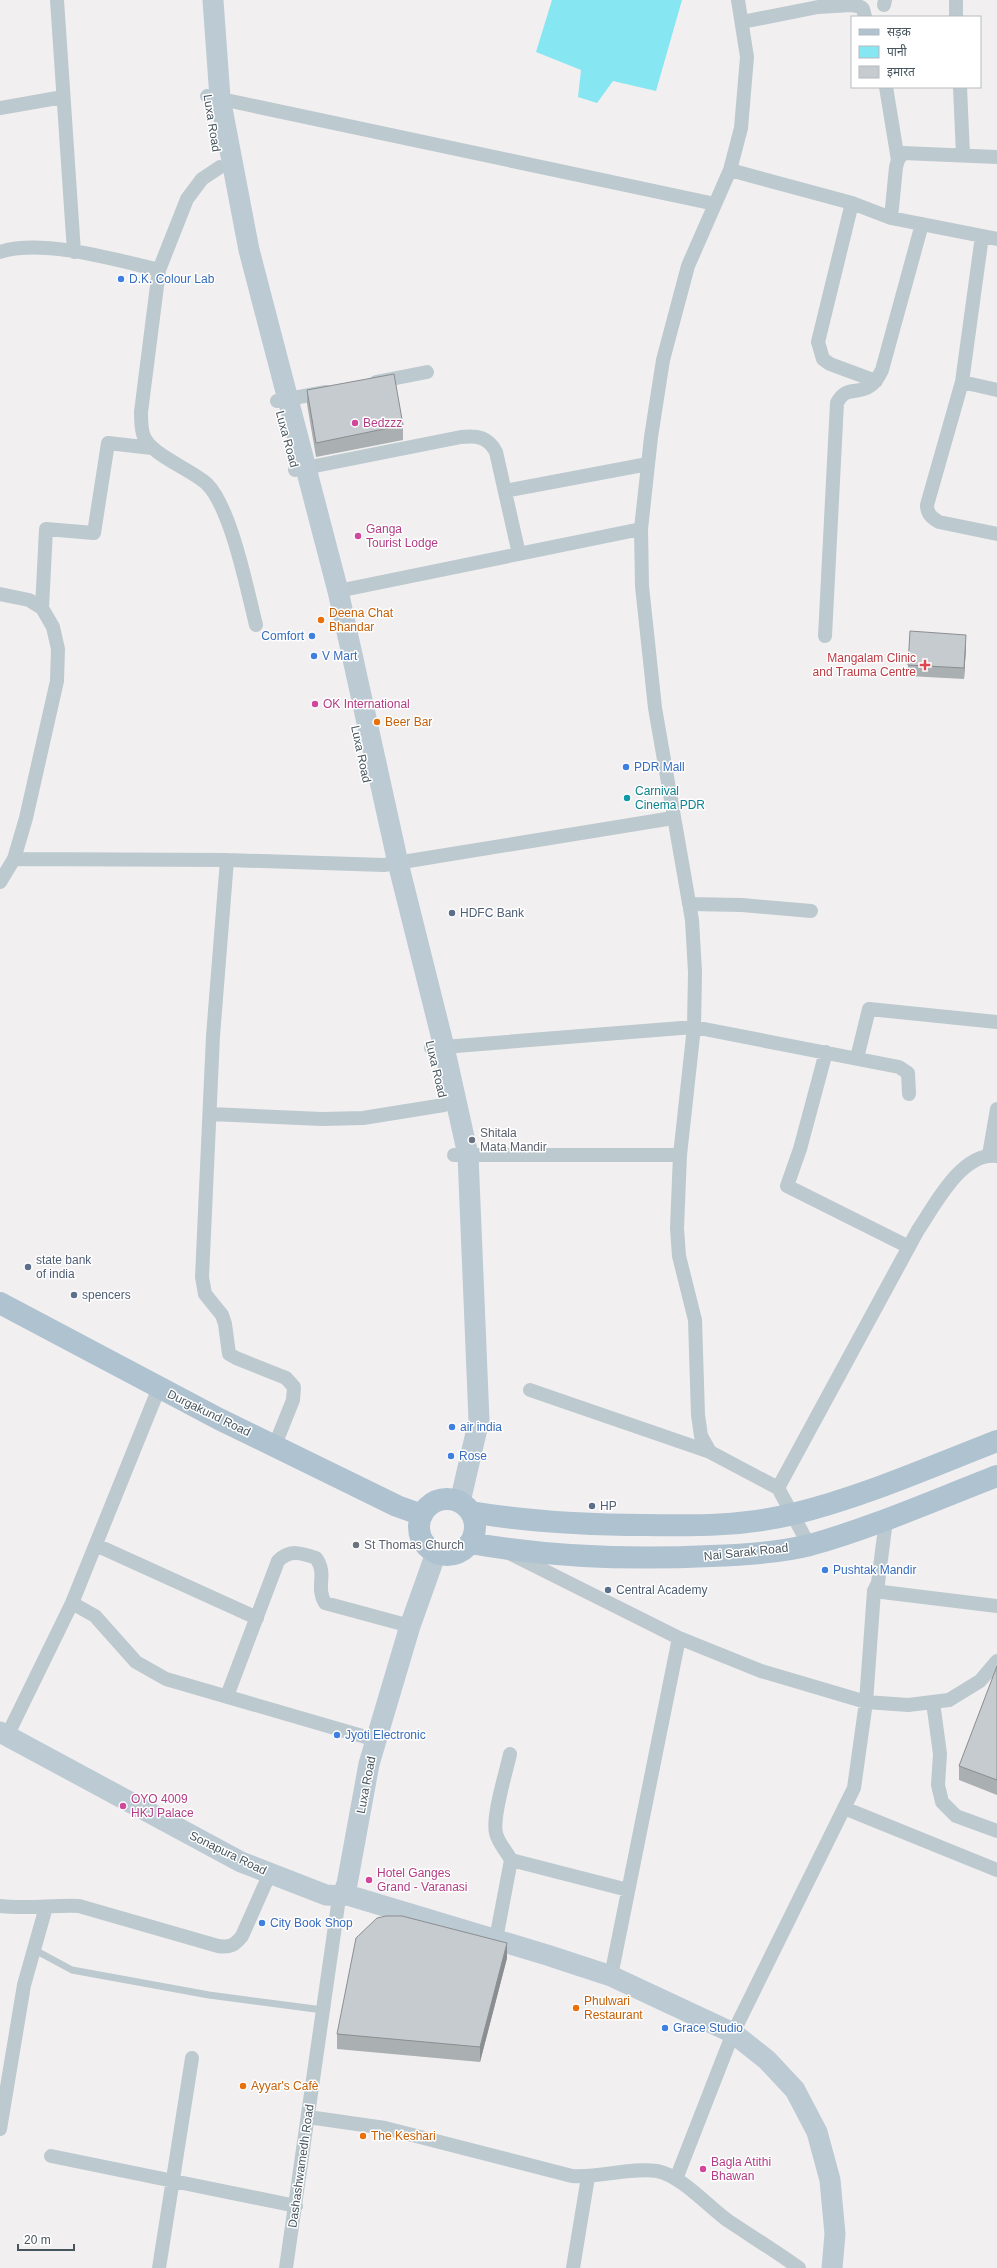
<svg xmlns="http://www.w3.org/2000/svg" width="997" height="2268" viewBox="0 0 997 2268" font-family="Helvetica,'Noto Sans Devanagari',sans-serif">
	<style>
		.water { fill: #86e6f1 }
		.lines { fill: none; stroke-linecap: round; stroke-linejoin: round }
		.lane { stroke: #bcc9cf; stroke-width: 7 }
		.street { stroke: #bcc9cf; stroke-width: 14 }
		.secondary { stroke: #bccad4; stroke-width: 21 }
		.primary { stroke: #aec2d0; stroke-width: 22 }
		.wall { fill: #aaafb2 }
		.shaded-wall { fill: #8b8e91 }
		.building { fill: #c6cbcf; stroke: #8b8e91 }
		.shop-dot { fill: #3f7fe0; stroke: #fff; stroke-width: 1.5 }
		.hotel-dot { fill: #d1479c; stroke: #fff; stroke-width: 1.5 }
		.food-dot { fill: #e8710a; stroke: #fff; stroke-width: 1.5 }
		.health-dot { fill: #e0444e; stroke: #fff; stroke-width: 1.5 }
		.culture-dot { fill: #0f9aa8; stroke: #fff; stroke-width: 1.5 }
		.service-dot { fill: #5c6f8a; stroke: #fff; stroke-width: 1.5 }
		.worship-dot { fill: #6b7280; stroke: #fff; stroke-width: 1.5 }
		.labels { text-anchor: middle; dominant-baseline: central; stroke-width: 3; stroke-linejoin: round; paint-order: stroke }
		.street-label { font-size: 12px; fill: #46555e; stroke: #fff }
		.shop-label { font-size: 12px; fill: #366cbe; stroke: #fff; text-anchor: start }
		.hotel-label { font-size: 12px; fill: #b23c85; stroke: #fff; text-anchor: start }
		.food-label { font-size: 12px; fill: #c56008; stroke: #fff; text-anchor: start }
		.health-label { font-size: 12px; fill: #be3a42; stroke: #fff; text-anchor: end }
		.culture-label { font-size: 12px; fill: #0d838f; stroke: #fff; text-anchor: start }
		.service-label { font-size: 12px; fill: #4e5e75; stroke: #fff; text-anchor: start }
		.worship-label { font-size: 12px; fill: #5b616d; stroke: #fff; text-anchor: start }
	</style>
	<rect width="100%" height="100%" fill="#f2eff0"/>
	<path class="water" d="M552 0H682L656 91 613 81 597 103 578 97 581 70 536 52Z"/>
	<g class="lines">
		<path class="lane" d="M33 1949 72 1970 209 1995 323 2010"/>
		<path class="street" d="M57 0 74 252
			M738 0 747 57 741 128 730 170 688 266 663 360 651 437 641 529 642 586 655 708 692 920 695 972 694 1027 680 1155 677 1228 679 1256 695 1320 698 1415 701 1436 710 1452 778 1488 809 1545
			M956 0V17
			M884 5 885 0
			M742 22 818 7 851 5 861 7 863 9 865 17
			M886 87 898 160
			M960 87 963 155
			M207 96 715 204
			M0 108 63 97
			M730 170 852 203 891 218 997 239
			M852 203 818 342 823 359 830 364 876 381
			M891 218 896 167 898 160 903 153 997 157
			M0 252C41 238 117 260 159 270L187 199 202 179 220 167
			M159 270 141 412C141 419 141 427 143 434 148 454 191 469 207 484 231 508 247 589 256 625
			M376 382 427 372
			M962 382 982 236
			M997 390 962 382 927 505C927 514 932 518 939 522L997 534
			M277 401 326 392
			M295 470 461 437C477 435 488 437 496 452L519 554
			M505 491 648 464
			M338 591 641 529
			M0 594 29 600 42 608 53 627 58 649 57 681 26 818 14 859 0 882
			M42 608 46 529 94 533 108 443 152 448
			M825 636 837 403C846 385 857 395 870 386 876 382 879 376 882 370L922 224
			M14 859 227 860 384 865 673 818
			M227 860 213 1036 202 1277 205 1294 222 1315 225 1324 229 1354 236 1358 286 1378 294 1387 293 1400 275 1445
			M689 904 742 905 811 911
			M431 1048 694 1027 899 1067 908 1073 909 1094
			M826 1052 800 1149 787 1186 909 1247
			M857 1058 869 1009 997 1022
			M210 1114 322 1119 363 1118 444 1105
			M454 1155H680
			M989 1155 997 1109
			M530 1390 710 1452
			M778 1488 918 1230C935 1205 962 1151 997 1156
			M96 1545 257 1618
			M511 1554 679 1638 761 1671 866 1702 908 1705 949 1700 980 1681 997 1661
			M874 1591 997 1606
			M72 1603 95 1616 136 1662 166 1679 376 1740
			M227 1696 278 1561C290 1549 302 1553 316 1558 328 1575 315 1586 325 1603L410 1626
			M933 1702 940 1754 938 1785 942 1802 956 1816 997 1831
			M7 1736 72 1603 159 1388
			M844 1808 997 1870
			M511 1860 628 1890
			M0 1906C27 1909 52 1905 79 1906L218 1946C230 1948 235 1945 242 1936L270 1873
			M496 1939 511 1860C506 1850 498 1843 496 1833 492 1816 506 1773 510 1754
			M611 1976 679 1638
			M308 2117 385 2128 572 2176C601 2178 629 2167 657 2171 680 2175 708 2206 727 2220 751 2236 775 2251 799 2268
			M0 2129 24 1985 46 1907
			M51 2156 296 2206
			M676 2179 733 2033 854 1788 866 1702 874 1591 878 1583 886 1520
			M159 2268 192 2058
			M286 2268 339 1898
			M573 2268 588 2177"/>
		<path class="secondary" d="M213 0 220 98 249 250 338 591 398 863 444 1047 468 1155 479 1420 460 1502
			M0 1732 241 1862 326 1895 342 1896 347 1884 369 1764 410 1626 436 1553
			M344 1894 547 1955 611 1976 733 2033 767 2060 795 2090 817 2132 830 2180 835 2234 832 2268"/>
		<path class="primary" d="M0 1303 219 1419 397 1506 422 1515
			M419 1527a28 28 0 1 1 56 0a28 28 0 1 1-56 0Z
			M471 1512C529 1522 587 1525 645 1525 694 1526 745 1526 793 1514 863 1497 930 1467 997 1441
			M470 1543C550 1557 631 1560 711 1556 743 1555 778 1553 810 1545 874 1527 935 1500 997 1476"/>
	</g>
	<path class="wall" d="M307 390 403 425V440L316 457 307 404Z
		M966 646 964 679 908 676V665Z
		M997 1666V1795L959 1780V1766Z
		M507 1958 480 2062 337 2049V2034Z"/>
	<path class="shaded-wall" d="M966 635V646L964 679V668Z
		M507 1943V1958L480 2062V2047Z"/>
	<path class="building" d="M394 374 403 425 316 443 307 390Z
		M910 631 966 635 964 668 908 665Z
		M997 1666V1780L959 1766Z
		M386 1916H402L507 1943 480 2047 337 2034 356 1938 377 1918Z"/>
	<g class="shop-dot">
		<circle cx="121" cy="279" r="4"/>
		<circle cx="312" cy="636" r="4"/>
		<circle cx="314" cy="656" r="4"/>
		<circle cx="626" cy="767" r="4"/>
		<circle cx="452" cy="1427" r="4"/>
		<circle cx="451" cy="1456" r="4"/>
		<circle cx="825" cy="1570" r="4"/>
		<circle cx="337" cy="1735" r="4"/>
		<circle cx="262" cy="1923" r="4"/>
		<circle cx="665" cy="2028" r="4"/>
	</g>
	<g class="hotel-dot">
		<circle cx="355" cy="423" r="4"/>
		<circle cx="358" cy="536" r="4"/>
		<circle cx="315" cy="704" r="4"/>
		<circle cx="123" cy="1806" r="4"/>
		<circle cx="369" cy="1880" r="4"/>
		<circle cx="703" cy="2169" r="4"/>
	</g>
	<g class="food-dot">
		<circle cx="321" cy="620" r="4"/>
		<circle cx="377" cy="722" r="4"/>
		<circle cx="576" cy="2008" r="4"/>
		<circle cx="243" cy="2086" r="4"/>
		<circle cx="363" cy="2136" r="4"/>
	</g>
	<path class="health-dot" d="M923 659h4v4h4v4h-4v4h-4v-4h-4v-4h4z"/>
	<circle class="culture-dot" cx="627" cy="798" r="4"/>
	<g class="service-dot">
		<circle cx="452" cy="913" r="4"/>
		<circle cx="28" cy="1267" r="4"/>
		<circle cx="74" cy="1295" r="4"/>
		<circle cx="592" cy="1506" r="4"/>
		<circle cx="608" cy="1590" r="4"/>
	</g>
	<g class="worship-dot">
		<circle cx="472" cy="1140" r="4"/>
		<circle cx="356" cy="1545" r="4"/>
	</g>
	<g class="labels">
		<g class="street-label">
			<text transform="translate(212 123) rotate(81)">Luxa Road</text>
			<text transform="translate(287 439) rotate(75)">Luxa Road</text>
			<text transform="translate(361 754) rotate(78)">Luxa Road</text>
			<text transform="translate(436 1069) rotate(77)">Luxa Road</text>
			<text transform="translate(209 1413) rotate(26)">Durgakund Road</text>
			<text transform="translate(746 1552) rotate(-6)">Nai Sarak Road</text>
			<text transform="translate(366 1785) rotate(-79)">Luxa Road</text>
			<text transform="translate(228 1853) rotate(26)">Sonapura Road</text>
			<text transform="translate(301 2166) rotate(-82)">Dashashwamedh Road</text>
		</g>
		<g class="shop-label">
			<text x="129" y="279">D.K. Colour Lab</text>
			<text x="304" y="636" text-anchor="end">Comfort</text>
			<text x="322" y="656">V Mart</text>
			<text x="634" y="767">PDR Mall</text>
			<text x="460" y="1427">air india</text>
			<text x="459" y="1456">Rose</text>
			<text x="833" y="1570">Pushtak Mandir</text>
			<text x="345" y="1735">Jyoti Electronic</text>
			<text x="270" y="1923">City Book Shop</text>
			<text x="673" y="2028">Grace Studio</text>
		</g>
		<g class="hotel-label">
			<text x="363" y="423">Bedzzz</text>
			<text x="366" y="529">Ganga<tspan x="366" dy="14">Tourist Lodge</tspan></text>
			<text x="323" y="704">OK International</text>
			<text x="131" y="1799">OYO 4009<tspan x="131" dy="14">HKJ Palace</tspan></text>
			<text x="377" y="1873">Hotel Ganges<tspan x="377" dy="14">Grand - Varanasi</tspan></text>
			<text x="711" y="2162">Bagla Atithi<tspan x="711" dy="14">Bhawan</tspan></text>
		</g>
		<g class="food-label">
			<text x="329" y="613">Deena Chat<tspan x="329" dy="14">Bhandar</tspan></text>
			<text x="385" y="722">Beer Bar</text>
			<text x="584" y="2001">Phulwari<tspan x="584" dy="14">Restaurant</tspan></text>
			<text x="251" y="2086">Ayyar's Cafè</text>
			<text x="371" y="2136">The Keshari</text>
		</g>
		<g class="health-label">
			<text x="916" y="658">Mangalam Clinic<tspan x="916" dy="14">and Trauma Centre</tspan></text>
		</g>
		<g class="culture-label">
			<text x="635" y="791">Carnival<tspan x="635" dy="14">Cinema PDR</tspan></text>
		</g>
		<g class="service-label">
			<text x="460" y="913">HDFC Bank</text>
			<text x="36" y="1260">state bank<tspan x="36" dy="14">of india</tspan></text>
			<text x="82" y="1295">spencers</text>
			<text x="600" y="1506">HP</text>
			<text x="616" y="1590">Central Academy</text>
		</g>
		<g class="worship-label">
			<text x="480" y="1133">Shitala<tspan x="480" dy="14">Mata Mandir</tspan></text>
			<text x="364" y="1545">St Thomas Church</text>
		</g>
	</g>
	<rect x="851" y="16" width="130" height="72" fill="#ffffff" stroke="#b5bbbf"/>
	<rect x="859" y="29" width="20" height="6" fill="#aec2d0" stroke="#b5bbbf"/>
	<text x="887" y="36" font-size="12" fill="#46555e">सड़क</text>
	<rect x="859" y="46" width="20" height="12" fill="#86e6f1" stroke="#b5bbbf"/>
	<text x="887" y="56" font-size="12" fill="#46555e">पानी</text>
	<rect x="859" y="66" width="20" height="12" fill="#c6cbcf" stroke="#b5bbbf"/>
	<text x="887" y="76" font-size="12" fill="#46555e">इमारत</text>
	<path d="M18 2244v6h56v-6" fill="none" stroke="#46555e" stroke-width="2"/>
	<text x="24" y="2244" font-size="12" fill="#46555e" stroke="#ffffff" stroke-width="3" paint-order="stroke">20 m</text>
</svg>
